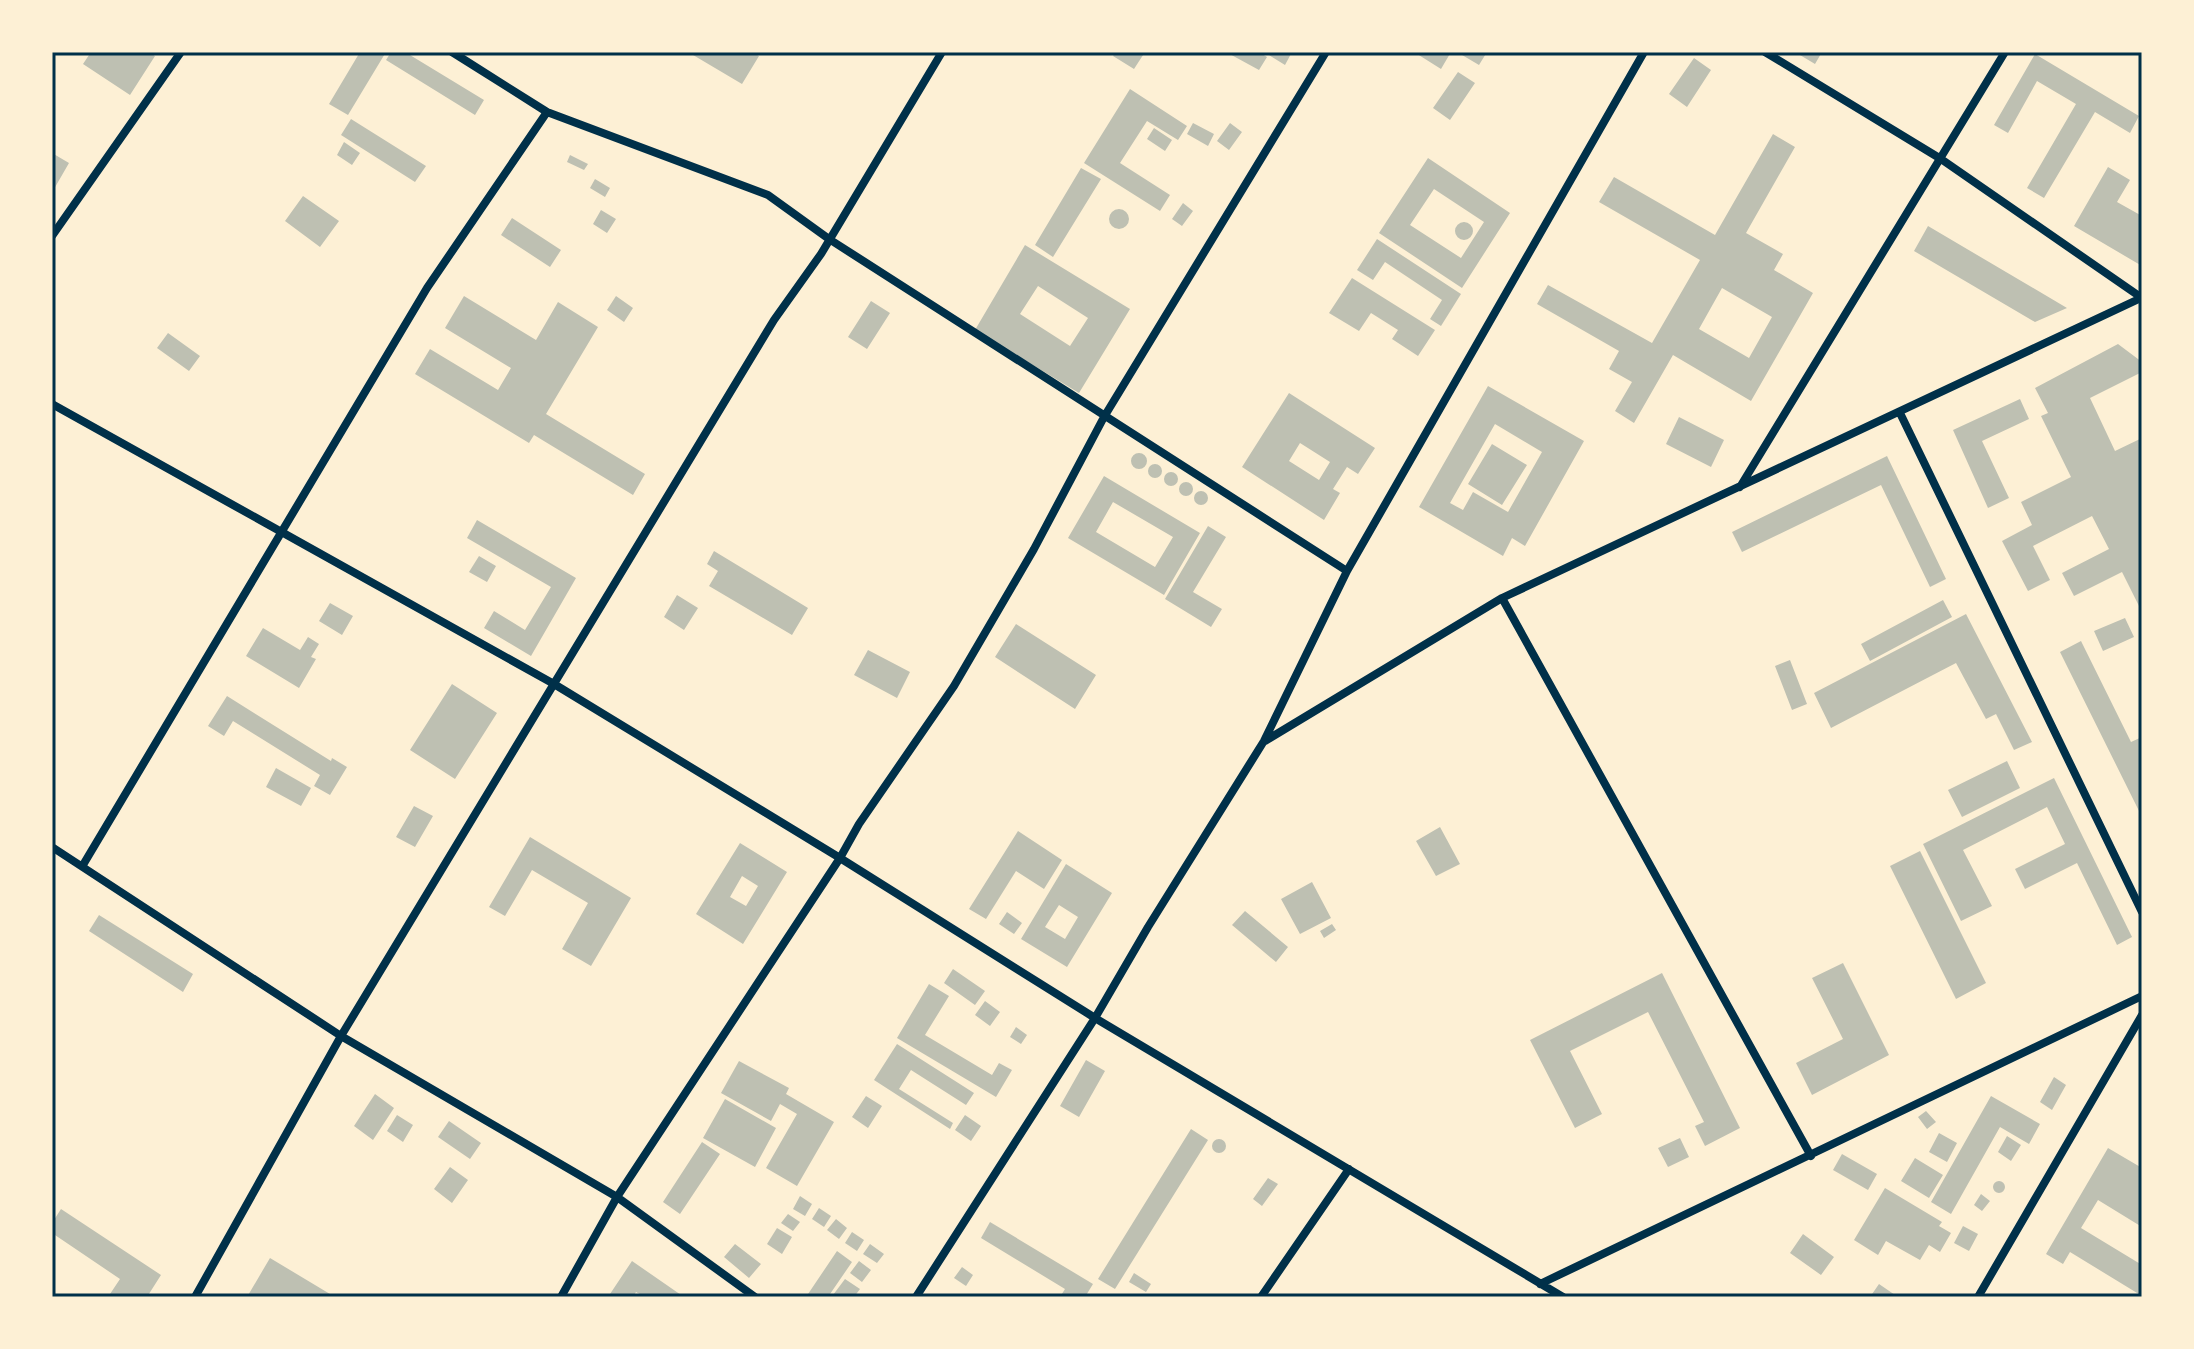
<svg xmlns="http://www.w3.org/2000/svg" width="2194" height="1349" viewBox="0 0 2194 1349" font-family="Lato,sans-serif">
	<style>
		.building { fill: #bec0b2; fill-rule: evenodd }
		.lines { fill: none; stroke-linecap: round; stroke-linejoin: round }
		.minor { stroke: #003049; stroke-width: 8 }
		.neatline { fill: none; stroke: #003049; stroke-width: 3 }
	</style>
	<rect width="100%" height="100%" fill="#fdf0d5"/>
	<path class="building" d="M91 52H149L155 56 130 95 83 64Z
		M360 52H386L348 115 329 104Z
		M391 52H405L484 100 475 115 386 60Z
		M688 52H752L759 56 742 84Z
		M1116 52H1145L1134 69 1113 56Z
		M1226 52H1259L1267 57 1259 70Z
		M1270 52H1292L1285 65 1269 55Z
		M1414 52H1451L1441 69Z
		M1457 52H1487L1479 65Z
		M1795 52H1822L1815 64Z
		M2035 54 2139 116 2130 133 2095 112 2044 198 2027 188 2076 104 2037 81 2008 133 1994 125Z
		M1694 58 1711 70 1687 107 1669 94Z
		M1458 72 1475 83 1450 120 1433 108Z
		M1130 89 1187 126 1178 140 1147 121 1120 163 1170 195 1160 211 1084 163Z
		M351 119 426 166 415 182 341 135Z
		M1193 123 1214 134 1208 146 1187 134Z
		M1230 123 1242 132 1229 150 1217 141Z
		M1154 128 1172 140 1165 151 1147 139Z
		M1773 134 1795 147 1746 233 1783 254 1774 270 1813 293 1751 401 1673 355 1634 423 1615 411 1632 382 1609 369 1619 351 1537 304 1548 285 1652 343 1700 260 1599 202 1614 177 1715 235ZM1722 288 1772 317 1749 358 1699 329Z
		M344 142 360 153 352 165 337 155Z
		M52 153 69 163 54 189 52 188Z
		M570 155 588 164 584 170 567 162Z
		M1428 158 1510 213 1462 288 1379 233ZM1434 189 1484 222 1461 258 1410 225Z
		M2108 167 2130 180 2117 202 2142 216V266L2074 226Z
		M1081 168 1101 179 1053 257 1035 245Z
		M595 179 610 188 605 197 590 188Z
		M303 196 339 221 320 247 285 221Z
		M1183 203 1193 211 1182 226 1172 219Z
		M1109 219a10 10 0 1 1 20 0a10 10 0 1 1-20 0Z
		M601 210 616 219 607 233 593 224Z
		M512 218 561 250 550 267 501 235Z
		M1455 231a9 9 0 1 1 18 0a9 9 0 1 1-18 0Z
		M1928 226 2067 308 2035 322 1914 251Z
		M1377 239 1461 294 1441 326 1430 319 1442 300 1385 262 1373 280 1357 270Z
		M1025 245 1130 309 1079 393 975 330ZM1038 286 1088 318 1070 346 1020 314Z
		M1352 278 1435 330 1418 356 1392 339 1398 330 1371 313 1359 331 1329 313Z
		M464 296 536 340 558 302 598 327 546 414 645 474 633 495 534 435 529 443 415 374 430 349 498 390 511 368 445 328Z
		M616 296 633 308 624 322 607 310Z
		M871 301 890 313 867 349 848 337Z
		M168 333 200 356 189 371 157 348Z
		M2118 344 2142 362V372L2090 398 2115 451 2142 438V612L2122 572 2074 596 2062 573 2109 549 2092 516 2033 546 2050 580 2028 591 2002 541 2032 525 2021 502 2071 477 2041 416 2048 413 2035 388Z
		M1488 386 1584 441 1525 546 1512 538 1503 556 1419 507ZM1495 424 1542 452 1508 512 1473 492 1463 510 1450 503Z
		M1289 393 1375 448 1358 474 1347 467 1333 489 1340 493 1324 520 1242 467ZM1300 443 1330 462 1319 480 1289 461Z
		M2020 399 2029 419 1982 441 2009 498 1988 508 1953 430Z
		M1679 417 1724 440 1711 467 1666 444Z
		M1492 444 1527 465 1502 505 1468 484Z
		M1131 461a8 8 0 1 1 16 0a8 8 0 1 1-16 0Z
		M1887 456 1946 579 1930 587 1881 485 1742 552 1732 532Z
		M1148 471a7 7 0 1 1 14 0a7 7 0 1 1-14 0Z
		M1164 479a7 7 0 1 1 14 0a7 7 0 1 1-14 0Z
		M1104 476 1200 533 1164 595 1068 538ZM1113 502 1173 537 1155 567 1096 532Z
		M1179 489a7 7 0 1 1 14 0a7 7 0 1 1-14 0Z
		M1194 498a7 7 0 1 1 14 0a7 7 0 1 1-14 0Z
		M477 520 576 578 531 656 484 628 494 611 525 630 551 587 467 538Z
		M1208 526 1226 537 1193 592 1222 609 1211 627 1165 599Z
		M714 551 808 608 792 635 709 586 718 571 707 564Z
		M479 556 496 566 487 582 469 572Z
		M677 595 698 608 684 630 664 617Z
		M1943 600 1952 617 1870 661 1861 644Z
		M330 603 353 616 342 635 319 621Z
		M1966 614 2032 742 2014 750 1996 714 1986 719 1956 663 1831 728 1814 693Z
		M2125 618 2134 637 2103 651 2094 631Z
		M1016 624 1096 675 1075 709 995 657Z
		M263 628 300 650 308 637 319 644 311 657 316 659 299 688 246 656Z
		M2081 641 2131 742 2142 737V817L2060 652Z
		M868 650 910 672 897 698 854 675Z
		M1790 660 1807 704 1792 710 1775 666Z
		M452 684 497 713 455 779 410 750Z
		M227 696 331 761 332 758 347 767 330 795 314 786 320 775 233 721 224 736 208 726Z
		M2007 761 2020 788 1962 817 1948 790Z
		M276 768 311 788 301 806 266 787Z
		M2054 778 2132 937 2117 945 2077 863 2025 889 2015 869 2065 844 2047 807 1963 850 1992 906 1961 921 1923 844Z
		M414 806 433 816 415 847 396 837Z
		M1440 827 1460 864 1436 876 1416 841Z
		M1018 831 1062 860 1044 889 1016 871 986 919 969 909Z
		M530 837 631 898 591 966 562 949 588 903 532 870 505 916 489 907Z
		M740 843 787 872 743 944 696 914ZM742 876 758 886 746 906 730 897Z
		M1920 851 1986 983 1956 999 1890 866Z
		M1066 864 1112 893 1067 967 1021 939ZM1059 905 1078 917 1065 939 1045 927Z
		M1312 882 1331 918 1300 934 1281 899Z
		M1245 911 1288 947 1276 962 1232 925Z
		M1007 912 1022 923 1014 934 999 924Z
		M99 915 193 974 183 992 89 931Z
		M1332 924 1336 930 1324 938 1320 931Z
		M1843 963 1889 1055 1812 1095 1796 1063 1843 1039 1812 978Z
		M953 969 985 991 975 1005 944 983Z
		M1662 973 1740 1128 1705 1146 1695 1126 1704 1122 1648 1012 1570 1051 1602 1114 1575 1128 1530 1040Z
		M929 984 949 996 925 1035 992 1075 999 1063 1012 1070 996 1097 897 1038Z
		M985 1001 1000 1012 990 1026 975 1015Z
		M1016 1027 1027 1035 1021 1044 1010 1037Z
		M897 1044 974 1093 966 1105 911 1070 899 1089 953 1123 950 1129 874 1080Z
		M1086 1060 1105 1071 1079 1117 1060 1106Z
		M739 1061 789 1088 786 1094 834 1122 797 1186 766 1168 797 1114 780 1104 771 1121 721 1093Z
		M2054 1077 2066 1085 2052 1110 2040 1102Z
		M375 1094 394 1108 373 1140 354 1126Z
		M866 1096 882 1106 868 1128 852 1117Z
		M1991 1096 2040 1124 2029 1144 2000 1127 1951 1214 1931 1202Z
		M725 1099 776 1128 755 1167 703 1138Z
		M1926 1111 1936 1122 1927 1129 1918 1117Z
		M397 1115 413 1125 403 1142 387 1131Z
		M965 1115 981 1126 971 1141 955 1130Z
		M449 1121 481 1143 470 1159 438 1137Z
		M1191 1129 1208 1140 1115 1289 1098 1279Z
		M1939 1133 1957 1143 1947 1162 1929 1152Z
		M2007 1136 2021 1145 2011 1161 1998 1152Z
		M1680 1138 1689 1157 1668 1167 1658 1148Z
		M1212 1146a7 7 0 1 1 14 0a7 7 0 1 1-14 0Z
		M702 1142 720 1154 680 1214 663 1202Z
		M2108 1148 2142 1168V1227L2098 1200 2081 1228 2142 1265V1296L2070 1252 2063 1264 2046 1254Z
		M1842 1154 1877 1174 1868 1190 1833 1170Z
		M1915 1158 1943 1175 1929 1198 1901 1181Z
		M450 1167 468 1180 452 1203 434 1189Z
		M1268 1178 1278 1184 1262 1206 1253 1199Z
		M1993 1187a6 6 0 1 1 12 0a6 6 0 1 1-12 0Z
		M1885 1188 1942 1222 1939 1226 1951 1233 1940 1252 1929 1245 1920 1260 1886 1241 1878 1255 1854 1240Z
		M1981 1194 1990 1201 1982 1211 1974 1205Z
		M800 1196 812 1204 805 1216 793 1209Z
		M819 1208 831 1216 824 1227 812 1219Z
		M61 1209 161 1275 147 1297H108L120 1279 52 1233V1223Z
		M788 1214 800 1222 793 1231 781 1223Z
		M836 1219 847 1228 839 1239 827 1230Z
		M990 1222 1093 1284 1085 1297H1060L1065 1289 981 1238Z
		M1963 1226 1978 1234 1969 1251 1954 1243Z
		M777 1228 792 1237 782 1254 767 1244Z
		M852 1232 864 1240 857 1251 845 1243Z
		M1803 1234 1834 1257 1821 1275 1790 1253Z
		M735 1244 761 1264 749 1278 724 1257Z
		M870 1244 884 1254 877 1263 863 1254Z
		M837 1251 852 1262 828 1297H806Z
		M270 1258 335 1297H247Z
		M632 1261 684 1297H645L636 1292 633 1297H608Z
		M859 1261 871 1270 862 1282 850 1273Z
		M962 1267 973 1275 966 1286 954 1278Z
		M1134 1273 1151 1284 1146 1292 1129 1282Z
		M845 1279 860 1289 854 1297H836L833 1295Z
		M1879 1284 1898 1297H1870Z"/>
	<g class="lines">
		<path class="minor" d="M452 52 547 112 768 195 829 239 1347 571
			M1765 52 1941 159 2142 298
			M52 236 181 52
			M52 404 554 684 840 858 1095 1018 1563 1297
			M1900 413 2142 912
			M1740 487 2005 52
			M1502 598 1811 1156
			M1265 741 1502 598 2141 298
			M52 847 341 1036 617 1197 755 1297
			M83 865 427 288 547 112
			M1540 1284 2142 996
			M195 1297 341 1036 774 320 821 254 942 52
			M561 1297 617 1197 840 858 859 824 954 686 1034 549 1104 417 1326 52
			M916 1297 1095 1018 1148 927 1264 741 1347 571 1644 52
			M1261 1297 1349 1169
			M1978 1297 2142 1015"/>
	</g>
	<rect width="2194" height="1349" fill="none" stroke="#fdf0d5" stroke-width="108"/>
	<rect x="54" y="54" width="2086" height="1241" class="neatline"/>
</svg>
